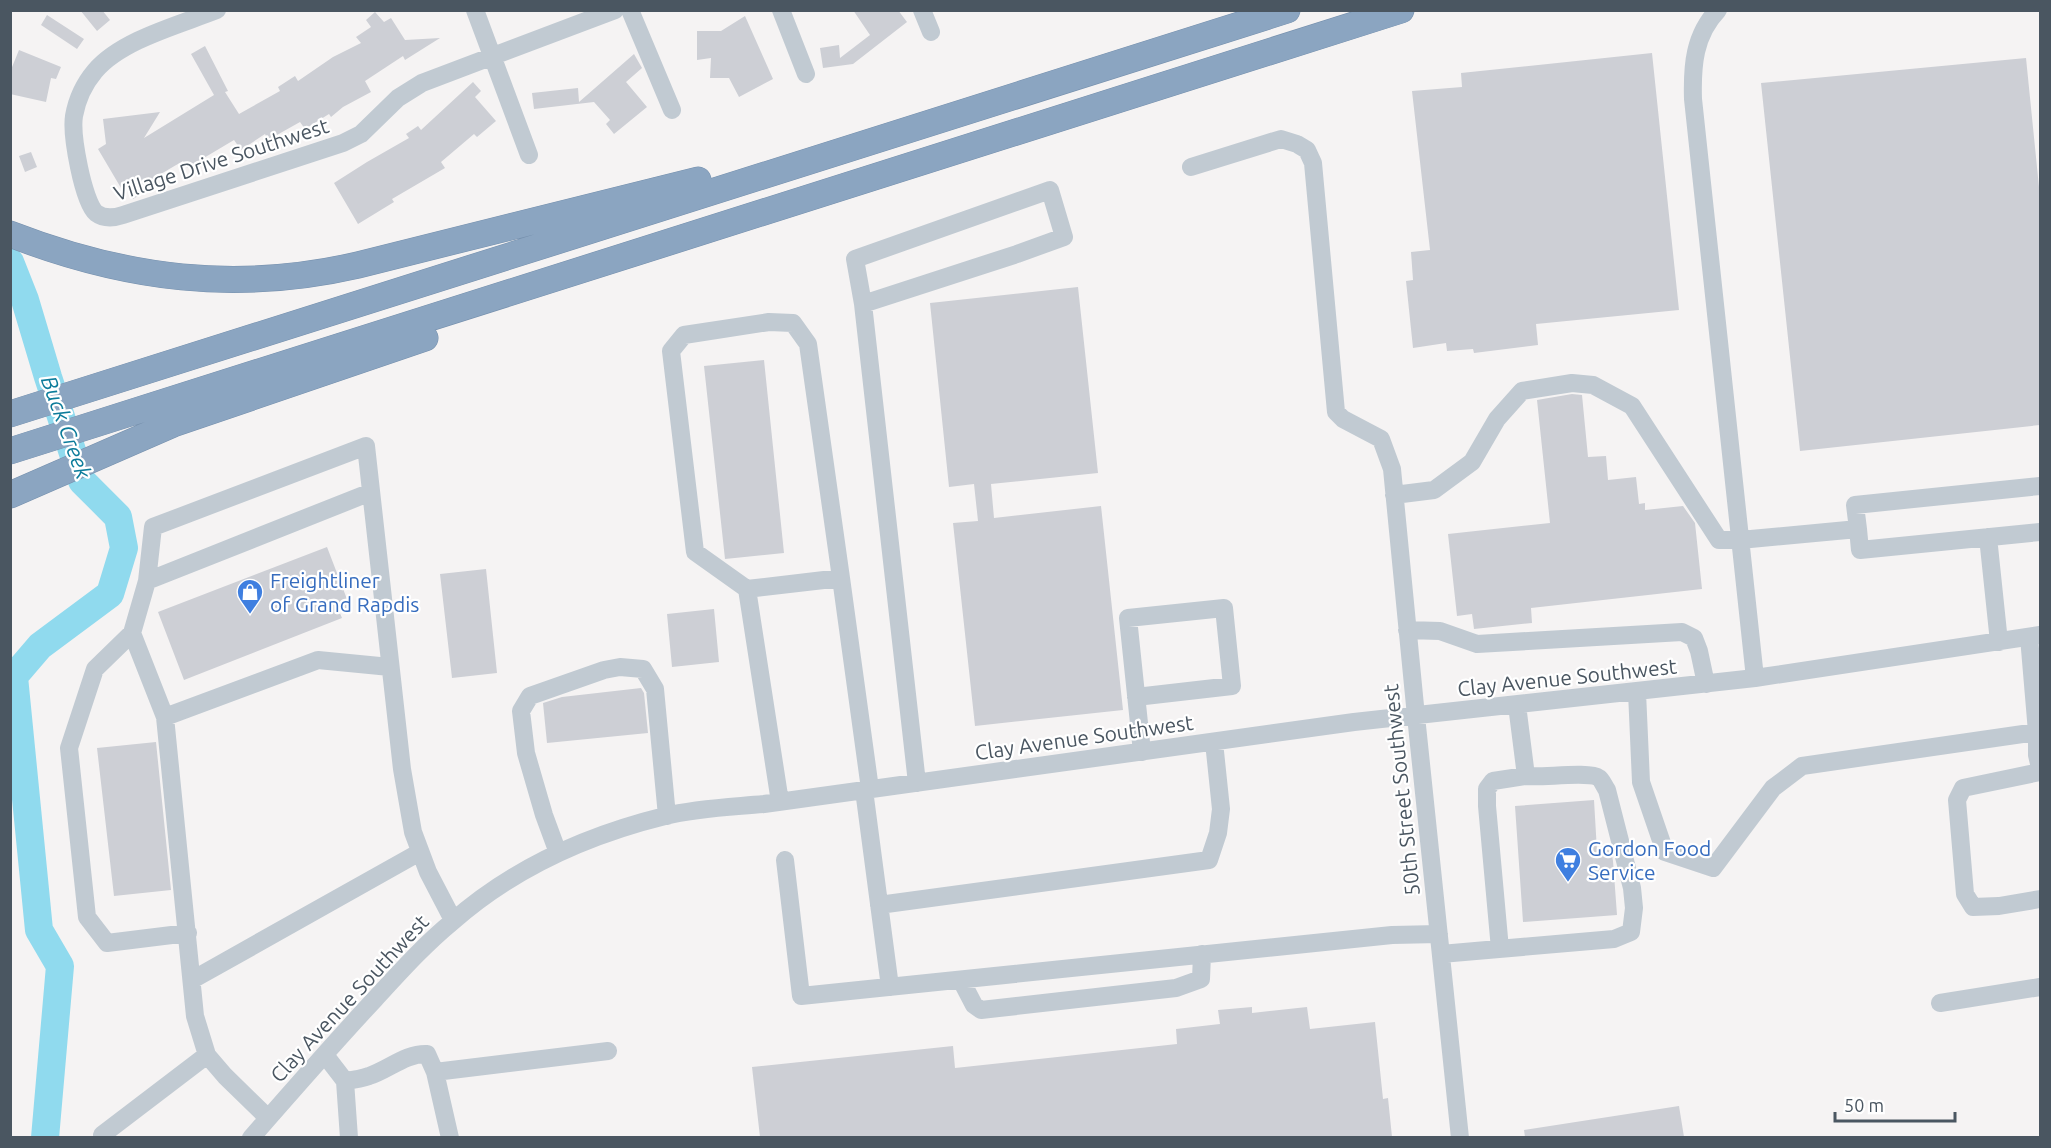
<svg xmlns="http://www.w3.org/2000/svg" width="2051" height="1148" viewBox="0 0 2051 1148" font-family="Ubuntu,sans-serif">
	<style>
		.lines { fill: none; stroke-linecap: round; stroke-linejoin: round }
		.river { stroke: #90daee; stroke-width: 28 }
		.building { fill: #cdcfd5 }
		.highway-casing { stroke: #7690ad; stroke-width: 27 }
		.minor { stroke: #c1cad2; stroke-width: 18 }
		.highway { stroke: #8ba5c1; stroke-width: 26 }
		.labels { text-anchor: middle; dominant-baseline: central; stroke-width: 4.5; stroke-linejoin: round; paint-order: stroke }
		.street-label { font-size: 21px; fill: #4a5661; stroke: #fff }
		.shop-label { font-size: 21px; fill: #366cbe; stroke: #fff; text-anchor: start }
		.water-label { font-size: 22px; font-style: italic; fill: #0c7c9b; stroke: #fff }
	</style>
	<rect width="100%" height="100%" fill="#f5f3f3"/>
	<g class="lines">
		<path class="river" d="M10 262 25 300 48 377 82 481 118 517 124 548 110 594 40 646 10 681
			M14 677 39 930 60 966 45 1138"/>
	</g>
	<path class="building" d="M80 10H102L110 20 97 31Z
		M853 10H898L907 22 853 64 823 68 820 48 839 45 840 58 870 35Z
		M375 12 384 22 391 18 405 40 440 38 405 60 403 56 365 81 371 92 343 107 331 117 329 114 305 129 300 122 268 140 265 134 241 150 234 140 187 168 183 161 142 185 145 192 133 199 126 185 121 188 98 149 106 144 103 119 160 112 144 138 214 95 191 54 205 46 228 91 225 92 239 114 280 91 278 87 295 76 298 81 333 57 361 43 356 37 371 27 366 20Z
		M47 15 84 39 77 49 41 25Z
		M745 16 773 79 739 97 729 78H710L711 58 697 60V31H721Z
		M19 50 61 67 56 79 51 78 46 102 10 94V72Z
		M1652 53 1679 310 1536 324 1538 345 1474 353 1473 349 1447 351 1446 343 1413 348 1406 281 1413 280 1411 252 1430 250 1412 91 1462 87 1461 73Z
		M634 54 642 68 626 82 647 107 614 134 606 124 610 120 594 102 534 109 532 93 578 88 579 102Z
		M2026 58 2040 197V425L1800 451 1761 83Z
		M473 82 481 91 475 97 496 121 477 137 474 134 441 162 445 168 392 199 394 202 358 224 334 183 367 162 409 138 406 134 418 126 421 130Z
		M31 152 37 167 25 172 19 156Z
		M1078 287 1098 473 991 484 994 518 1101 506 1123 710 975 726 953 523 978 521 974 484 949 487 930 303Z
		M764 360 784 553 725 559 704 366Z
		M1572 394 1582 395 1588 457 1606 456 1608 480 1636 477 1639 504 1645 503V510L1683 506 1695 523 1702 589 1531 608 1532 623 1474 629 1472 614 1457 616 1448 534 1550 523 1537 400Z
		M327 547 350 607 339 611 342 618 184 680 158 612Z
		M486 569 497 673 452 678 440 574Z
		M714 609 719 662 672 667 667 614Z
		M641 688 644 693 648 733 547 743 543 703 562 697Z
		M156 742 171 890 114 896 97 748Z
		M1594 800 1597 851 1611 850 1613 861 1617 915 1523 922 1515 806Z
		M1252 1007V1013L1307 1007 1310 1029 1375 1022 1383 1099 1388 1098 1392 1137H760L752 1067 953 1046 955 1068 1177 1044 1176 1029 1220 1024 1218 1010Z
		M1679 1106 1684 1137H1525L1524 1130Z"/>
	<g class="lines">
		<g class="highway-casing">
			<path id="highway" d="M10 234C126 279 236 293 358 265L698 180
				M10 414 1287 10
				M10 451 1401 10
				M10 495 173 424 425 338"/>
		</g>
		<path class="minor" d="M217 10C179 25 121 40 95 71 84 84 77 99 74 116 71 135 83 201 96 213 104 219 114 218 123 215L343 143 361 134 398 98 422 83 615 10
			M475 10 529 155
			M630 10 672 110
			M781 10 806 74
			M922 10 931 32
			M1718 10C1694 35 1692 66 1693 99L1755 678
			M1191 167 1281 139 1297 144 1307 150 1313 163 1336 412 1343 419 1381 439 1392 469 1416 716 1460 1138
			M863 304 855 259 1050 190 1064 237 1017 254 863 304 917 783
			M1394 495 1434 490 1472 462 1497 419 1522 391 1572 383 1593 385 1632 406 1719 540H1740L1858 529 1855 505 2040 486
			M1858 529 1860 550 2040 532
			M1988 537 1999 642
			M147 581 371 492
			M747 589 695 552 671 351 684 335 769 322 793 323 808 344 841 578
			M1407 630 1440 631 1477 644 1682 632 1694 638 1699 651 1706 684
			M132 633 95 669 69 748 87 917 107 943 188 933
			M2029 637 2037 732 2040 731
			M1637 692 1641 782 1665 852 1713 868 1773 788 1802 766 2037 732V755L2040 768
			M1136 697 1232 686 1224 608 1128 618 1142 752
			M165 717 318 660 390 667
			M2040 772 1963 788 1957 800 1965 894 1973 907 1999 906 2040 899
			M864 790 890 987
			M780 802 747 589 841 578 870 789
			M558 853 544 815 526 753 521 711 530 696 604 670 620 667 643 669 655 689 667 816
			M785 860 801 996 1392 935 1439 934
			M879 905 1209 860 1218 833 1221 809 1214 742
			M1500 949 1487 806V789L1493 781 1526 776
			M1441 954 1614 939 1631 932 1634 908 1632 888 1607 790C1604 786 1602 780 1599 778 1589 771 1542 778 1526 776L1517 705
			M192 980 420 852
			M961 980 974 1005 981 1010 1176 988 1201 979 1202 954
			M1940 1003 2040 987
			M325 1055 345 1081 349 1138
			M435 1072 608 1051
			M345 1081C353 1080 361 1079 369 1076 388 1070 406 1053 427 1054L435 1072 450 1138
			M268 1118 225 1076 207 1055 195 1016 165 717 132 633 147 581 153 527 366 446 402 769 413 832 428 872 453 920
			M102 1135 207 1055
			M251 1138C292 1091 333 1044 375 999 400 972 424 945 452 922 512 869 588 835 665 816 698 808 732 807 764 804L1354 722 1755 678 2040 635"/>
		<use href="#highway" class="highway"/>
	</g>
	<defs>
		<g id="shop-pin" transform="scale(1.35)"><path d="M0 17L-7.5 6A9.5 9.5 0 1 1 7.5 6Z" fill="#3f7fe0" stroke="#fff"/><path d="M-5-2.5h2.3a2.7 3.5 0 0 1 5.4 0H5L5.5 6h-11ZM-1.5-2.5h3a1.5 2.3 0 0 0-3 0Z" fill="#fff"/></g>
		<g id="supermarket-pin" transform="scale(1.35)"><path d="M0 17L-7.5 6A9.5 9.5 0 1 1 7.5 6Z" fill="#3f7fe0" stroke="#fff"/><path d="M-6-5.5h2.5l.6 2H6L4.5 2H-2.5L-4.4-4H-6ZM-1.5 3.2a1.3 1.3 0 1 0 .1 0ZM3 3.2a1.3 1.3 0 1 0 .1 0Z" fill="#fff"/></g>
	</defs>
	<g fill-rule="evenodd">
		<use href="#shop-pin" x="250" y="592"/>
		<use href="#supermarket-pin" x="1568" y="860"/>
	</g>
	<g class="labels">
		<g class="street-label">
			<text transform="translate(221 159) rotate(-18)">Village Drive Southwest</text>
			<text transform="translate(1567 677) rotate(-6)">Clay Avenue Southwest</text>
			<text transform="translate(1084 737) rotate(-8)">Clay Avenue Southwest</text>
			<text transform="translate(1401 790) rotate(-96)">50th Street Southwest</text>
			<text transform="translate(349 998) rotate(-47)">Clay Avenue Southwest</text>
		</g>
		<g class="shop-label">
			<text x="270" y="580">Freightliner<tspan x="270" dy="24">of Grand Rapdis</tspan></text>
			<text x="1588" y="848">Gordon Food<tspan x="1588" dy="24">Service</tspan></text>
		</g>
		<g class="water-label">
			<text transform="translate(67 427) rotate(70)">Buck Creek</text>
		</g>
	</g>
	<rect width="2051" height="1148" fill="none" stroke="#4a5661" stroke-width="24"/>
	<path d="M1835 1112v9h120v-9" fill="none" stroke="#4a5661" stroke-width="3"/>
	<text x="1844" y="1112" font-size="18" fill="#4a5661" stroke="#ffffff" stroke-width="4.5" paint-order="stroke">50 m</text>
</svg>
